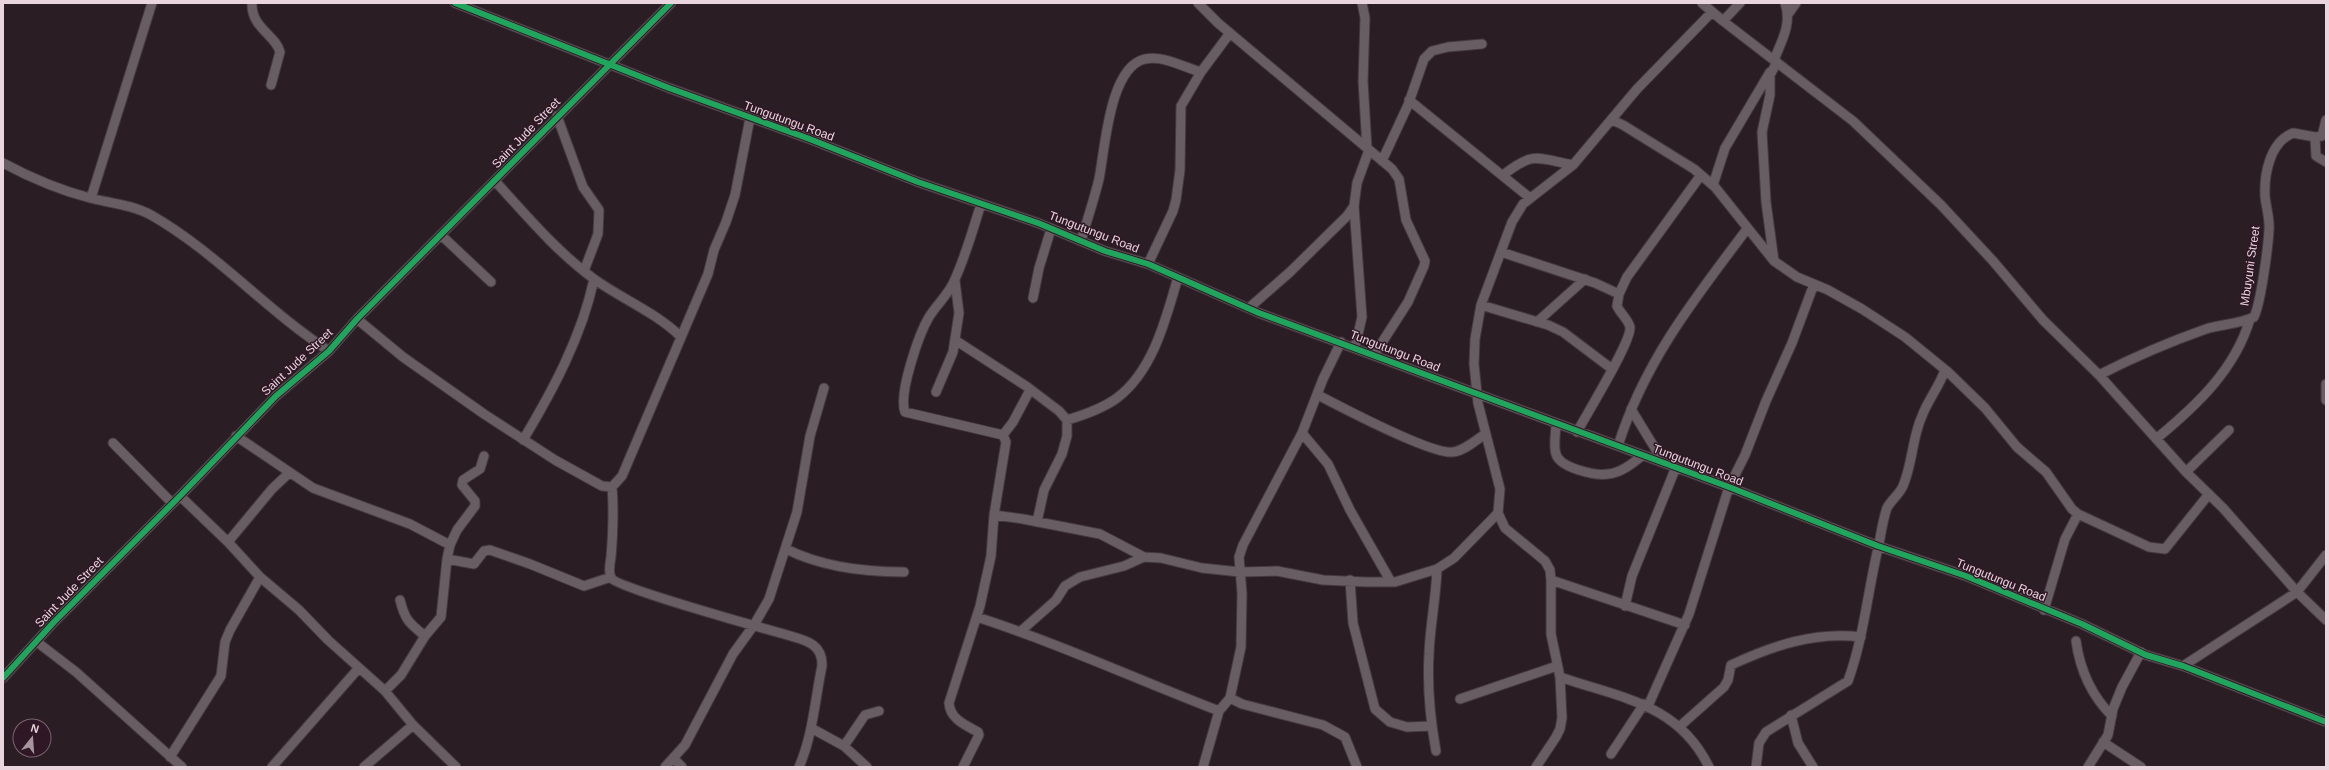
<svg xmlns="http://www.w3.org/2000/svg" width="2329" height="770" viewBox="0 0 2329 770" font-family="Helvetica,sans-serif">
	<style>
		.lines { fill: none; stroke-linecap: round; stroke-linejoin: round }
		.street-casing { stroke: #453a3f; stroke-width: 11 }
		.street { stroke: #685d63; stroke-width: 9 }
		.cycleway-casing { stroke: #301725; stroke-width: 8 }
		.cycleway { stroke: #20a55d; stroke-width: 6 }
		.labels { text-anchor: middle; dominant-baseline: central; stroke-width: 3; stroke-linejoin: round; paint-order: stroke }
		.street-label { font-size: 12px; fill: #e8d5de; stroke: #301725 }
	</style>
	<rect width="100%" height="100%" fill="#2a1d24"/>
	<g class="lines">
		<g class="street-casing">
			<path id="street" d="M252 3C251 28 276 35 280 52L271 85
				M455 3 669 88 807 138 918 182 1038 223 1105 251 1148 264 1259 313 1729 487 1878 546 1966 576 2082 624 2146 655 2183 666 2326 722
				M1198 3 1218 23 1392 169 1399 179 1406 220 1425 261 1424 266 1408 302 1374 355
				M1362 3 1365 18 1363 81 1367 148
				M1702 3 1723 21 1853 121 1941 205 1993 261 2043 320 2099 375 2186 472 2223 508 2297 592 2326 620
				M1789 13 1796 3
				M1723 21 1740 3
				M1774 60C1782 40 1792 24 1785 3
				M1409 100 1530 198
				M557 116 583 187 599 210 598 234 584 271
				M1612 120 1623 125 1694 169 1715 187 1774 261 1797 277 1828 290 1862 309 1905 337 1948 372 1985 408 2017 447 2046 472 2072 509 2078 514 2149 547 2165 549 2209 494
				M2315 137 2316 156 2326 162
				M1382 161 1408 105 1424 59 1432 51 1448 47 1482 44
				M3 163C31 178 59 190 90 198 110 203 133 205 151 215 216 252 266 310 329 351
				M1503 175C1534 151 1536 158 1573 165
				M495 181C526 215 556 251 594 279 622 299 655 312 680 336
				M1713 185 1725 148 1770 72
				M91 198 152 3
				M1354 206 1362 317 1355 347
				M441 235 491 282
				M1081 241C1087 220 1094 200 1099 179 1105 150 1109 67 1145 59 1163 55 1183 67 1201 72
				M1501 252 1595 283 1619 294
				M1774 261 1766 202 1762 132 1770 95V75L1777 62
				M1148 264 1173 211 1176 200 1180 170 1181 106 1201 72 1230 33
				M1033 298 1039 268 1051 229
				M1481 305 1548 325 1563 332 1612 369
				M1249 308 1290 272 1347 216 1354 206 1357 183 1369 150
				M357 319 403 357 484 414 555 460 602 486 612 487 622 476 708 274 714 250 726 222 735 195 750 118
				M1537 322 1585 279
				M955 340 1026 386 1059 411 1067 420V436L1062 454 1044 490 1037 522
				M2099 375C2134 357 2169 342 2206 329 2221 324 2240 324 2254 317 2261 302 2268 248 2269 230 2270 219 2266 207 2265 196 2264 174 2270 142 2293 133L2315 137 2322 136 2326 120
				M2326 384V400
				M936 392 953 352 959 313 955 281
				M1318 395C1341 407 1432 455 1453 452 1464 451 1476 440 1485 434
				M1631 409 1664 463
				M1067 420C1084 415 1102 409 1117 398 1153 371 1166 319 1178 277
				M1556 423C1556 433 1553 445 1556 454 1560 468 1595 476 1608 474 1621 473 1633 463 1643 455
				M1577 432C1586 415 1632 341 1630 327 1628 319 1620 313 1617 306L1619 294 1627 277 1701 175
				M1302 433 1328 464 1350 510 1391 582
				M1003 435 1013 422 1030 390
				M236 436 313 488 410 524 450 545
				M2156 439C2196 406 2235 370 2250 319
				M523 440C553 390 582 336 594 279
				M113 443 172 503
				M1618 446C1644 362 1695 298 1747 229
				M2186 472 2229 430
				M612 487C614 511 613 533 611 557 610 563 608 572 611 578 618 588 762 628 784 634 803 640 823 642 822 666 815 699 813 735 799 767
				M180 496 228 542 260 577 299 610 328 640 385 691 413 725 456 767
				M994 515 1023 519 1100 534 1144 557 1161 558 1202 568 1240 572 1277 571 1323 580 1366 582H1395L1437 569 1454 558 1498 513
				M228 542 272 489 289 473
				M786 549C822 567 864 572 904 572
				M447 559 474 564 484 551 490 550 530 564 584 586 611 577
				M1350 580 1353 623 1375 709 1390 722 1407 727 1432 726
				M1551 580 1685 625
				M400 600C405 620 409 623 425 636
				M1625 606 1632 576 1676 467
				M2044 610 2065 539 2078 514
				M977 617C1060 644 1138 680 1219 711
				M1021 631 1056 600 1065 586 1080 577 1124 566 1144 557
				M2076 641C2080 670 2091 695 2112 716
				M37 642 76 672 182 767
				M2183 666 2297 592 2326 555
				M1560 677C1620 698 1678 703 1709 767
				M3 678 54 622 180 496 276 396 329 351 357 319 671 3
				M385 691 401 675 425 636 441 617 447 559 450 545 457 530 475 506V501L462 485 463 480 480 469 484 456
				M1230 698 1242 704 1323 725 1345 737 1357 767
				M1460 699 1557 666
				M1648 706 1689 614 1729 487 1745 455 1766 401 1792 343 1814 284
				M1791 715 1798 743 1813 767
				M1679 727 1724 687 1728 680 1731 665C1772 646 1815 631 1861 637
				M811 728 844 746 867 767
				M2103 742 2141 767
				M844 746 865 715 879 711
				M1436 751C1430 718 1427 688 1429 654 1430 626 1436 598 1437 569
				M1611 754 1644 704
				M170 757 221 676 225 642 230 630 260 577
				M674 759 682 767
				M272 767 358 669
				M364 767 413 725
				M665 767 685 745 733 654 754 625 769 599 797 512 810 436 824 388
				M963 767 979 735 978 732C965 725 950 719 949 703L980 606 991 556 994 515 1006 442 1003 435 905 412C898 394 919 334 929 317 937 304 950 293 955 279 966 255 973 229 981 204
				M1203 767 1219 711 1230 698 1241 647 1242 593 1239 557 1243 545 1302 433 1323 379 1341 342
				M1536 767 1556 737 1560 729 1562 718 1560 677 1551 634V580L1550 570 1545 561 1505 528 1498 513 1500 489 1478 403 1474 364 1475 339 1481 305 1512 222 1523 204 1573 165 1637 89 1712 12
				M1756 767 1759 743 1766 732 1848 681C1864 637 1868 589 1879 544 1881 533 1883 519 1887 508 1891 500 1899 495 1903 486 1913 462 1912 438 1922 416 1928 400 1939 387 1945 370
				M2088 767 2108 735 2113 709 2122 687 2141 652"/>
		</g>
		<use href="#street" class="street"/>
		<g class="cycleway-casing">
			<path id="cycleway" d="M455 3 669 88 807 138 918 182 1038 223 1105 251 1148 264 1259 313 1729 487 1878 546 1966 576 2082 624 2146 655 2183 666 2326 722
				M3 678 54 622 180 496 276 396 329 351 357 319 671 3"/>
		</g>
		<use href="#cycleway" class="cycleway"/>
	</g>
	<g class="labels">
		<g class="street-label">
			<text transform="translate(789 121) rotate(20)">Tungutungu Road</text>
			<text transform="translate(526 133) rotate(-46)">Saint Jude Street</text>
			<text transform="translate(1094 232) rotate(21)">Tungutungu Road</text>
			<text transform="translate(2250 266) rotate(-82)">Mbuyuni Street</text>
			<text transform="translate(1395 351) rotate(21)">Tungutungu Road</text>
			<text transform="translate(297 362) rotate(-43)">Saint Jude Street</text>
			<text transform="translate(1698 465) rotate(21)">Tungutungu Road</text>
			<text transform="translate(2001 580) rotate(22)">Tungutungu Road</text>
			<text transform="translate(69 592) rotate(-46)">Saint Jude Street</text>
		</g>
	</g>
	<rect width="2329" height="770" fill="none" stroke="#e8d5de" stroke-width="8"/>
	<g transform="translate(32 738) rotate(17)"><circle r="19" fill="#301725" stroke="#7a636f"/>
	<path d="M0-3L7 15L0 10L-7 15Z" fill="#a6959d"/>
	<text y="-6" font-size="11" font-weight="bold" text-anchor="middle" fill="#e8d5de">N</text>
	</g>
</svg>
